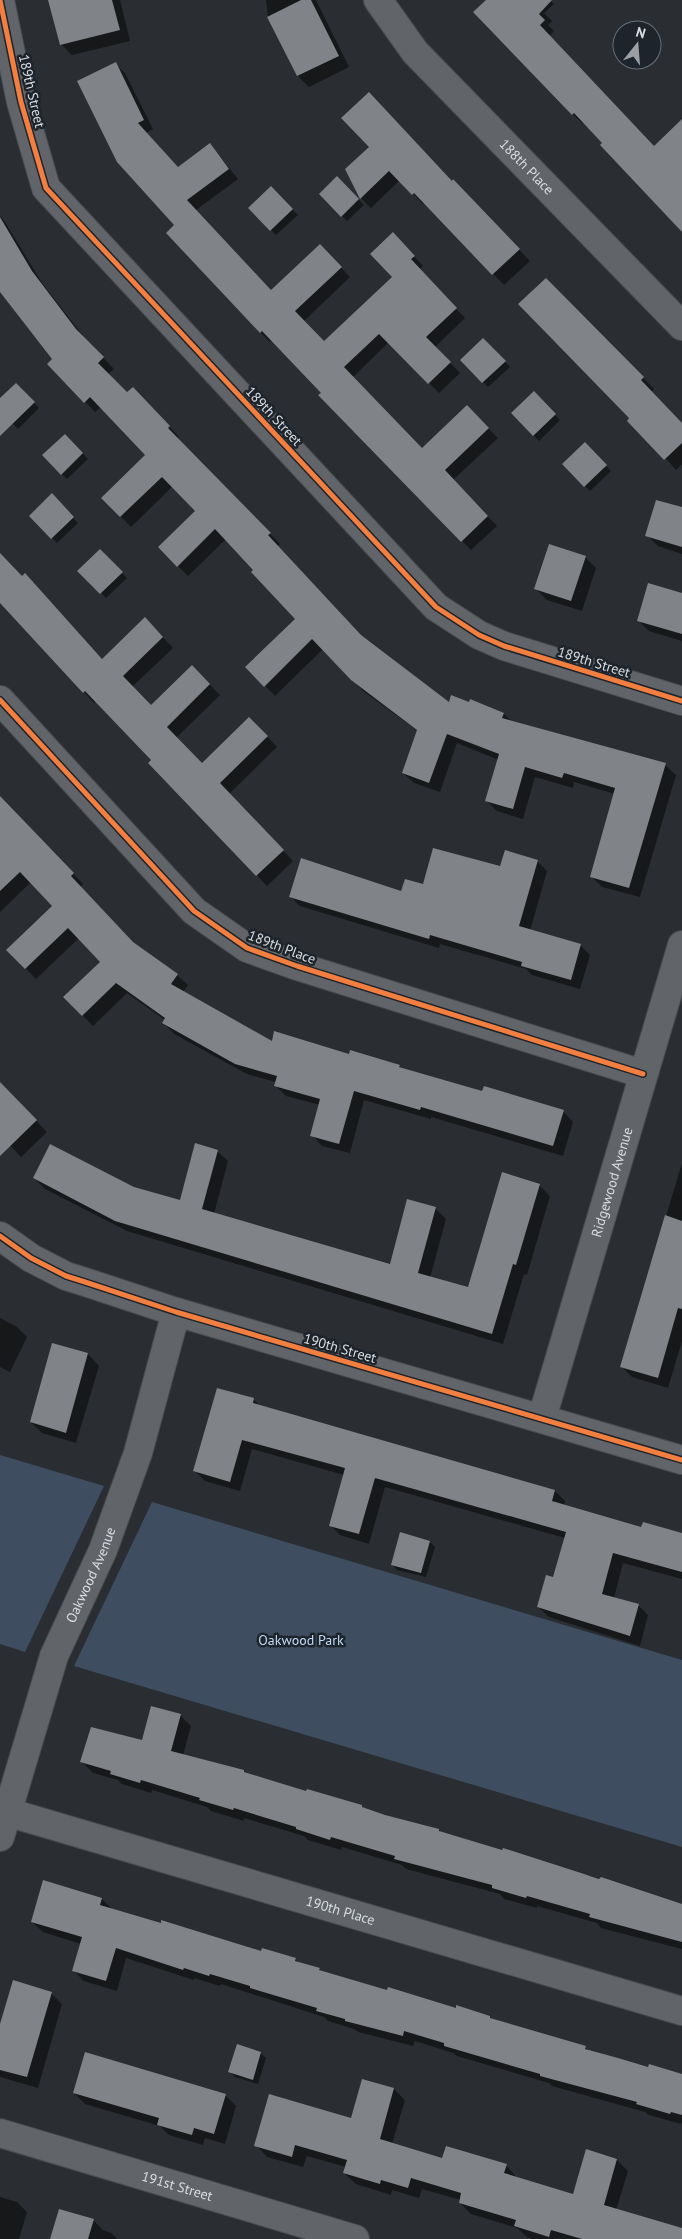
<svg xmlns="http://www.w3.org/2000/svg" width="682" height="2239" viewBox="0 0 682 2239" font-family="'PT Sans',sans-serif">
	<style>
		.green { fill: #3e4e60 }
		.shadow { fill: #0007 }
		.building { fill: #808387 }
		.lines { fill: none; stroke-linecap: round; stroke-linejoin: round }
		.minor-casing { stroke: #474a4e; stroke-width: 30 }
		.minor { stroke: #616468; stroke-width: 28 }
		.cycleway-casing { stroke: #1d242b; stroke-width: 8 }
		.cycleway { stroke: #f27e40; stroke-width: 5 }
		.labels { text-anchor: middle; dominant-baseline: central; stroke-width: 5; stroke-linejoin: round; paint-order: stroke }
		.street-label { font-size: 14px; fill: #d9dee3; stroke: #1d242b }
		.park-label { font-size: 14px; fill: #c0daf8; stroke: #1d242b }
	</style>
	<rect width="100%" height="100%" fill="#2a2d32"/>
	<path class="green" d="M0 1455 104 1486 25 1652 0 1644Z
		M152 1502 682 1660V1847L74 1666Z"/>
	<path class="shadow" d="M49 0H120L130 41 72 55 61 44Z
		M266 0H316L349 67 309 87 298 76 268 17Z
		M488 0H550L554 4 544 13 552 21 548 25 554 31 549 36 654 147 682 120V230L604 143 585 122 583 124 573 114Z
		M115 64 125 73 153 129 146 133 178 168 210 145 238 179 196 210 272 292 320 246 350 277 304 321 324 343 394 277 402 243 423 266 419 270 465 318 435 347 460 373 439 393 389 342 353 377 422 449 476 416 498 438 453 480 497 526 471 550 320 395 322 393 272 340 270 342 261 333 168 233 175 226Z
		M370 147 464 191 530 261 504 285 425 203 423 204 400 180 371 208 361 198 347 169Z
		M337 178 364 205 347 221 320 194Z
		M271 188 298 215 276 235 249 208Z
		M0 216 5 222 42 283 87 341 114 369 108 374 127 394 143 399 179 437 178 439 280 544 278 546 363 638 449 704 504 714 512 722 665 765 676 775 640 897 602 887 592 877 615 794 574 782 573 788 535 777 523 819 497 811 487 801 499 760 457 743 440 792 414 783 403 773 418 731 363 691 323 649 275 696 247 667 297 619 226 539 188 576 159 547 197 511 173 486 131 527 103 498 147 455 101 407 95 412 48 364 53 359 0 290Z
		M546 279 654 389 651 392 682 425V464L676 470 631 418Z
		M483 339 510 367 488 387 462 360Z
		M16 385 39 408 18 429 0 410V400Z
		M534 393 560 420 539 441 512 413Z
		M65 435 88 459 67 479 44 455Z
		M585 444 611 471 590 491 564 464Z
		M52 495 78 523 57 543 31 516Z
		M682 509V554L658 546 647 535Z
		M100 551 127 578 106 598 79 571Z
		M0 555 103 660 155 629 173 648 132 687 151 707 192 667 220 695 176 738 202 764 249 718 277 747 229 794 293 861 267 886 150 763 152 760 96 701 94 703 84 692 0 602Z
		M585 557 596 568 582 611 547 600 536 589Z
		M682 595V641L649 631 638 620Z
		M0 797 83 884 80 887 134 944 177 975 188 985 183 992 272 1042 350 1055 399 1066 403 1070 483 1093 563 1111 573 1122 563 1156 431 1117V1119L364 1100 350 1153 322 1146 312 1135 320 1105 286 1096 275 1085 276 1082 247 1074 174 1034 164 1023 165 1020 127 993 93 1026 64 997 101 962 79 938 36 979 8 950 54 906 31 882 0 912Z
		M537 861 547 871 530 931 580 945 590 955 580 989 532 975 526 969 440 944 439 948 300 906 290 896 402 892Z
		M0 1083 47 1132 21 1157 3 1138 0 1140Z
		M217 1151 228 1161 214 1214 391 1265 435 1208 446 1219 430 1278 469 1289 539 1185 550 1196 527 1275 524 1274 503 1344 127 1231 45 1189 34 1178 134 1188 181 1202Z
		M682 1163V1341L668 1388 632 1377 621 1366Z
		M0 1318 17 1327 27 1337 10 1372 0 1367Z
		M53 1345 88 1354 99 1366 76 1443 42 1433 31 1422Z
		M253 1399 260 1406 555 1491 565 1501 564 1506 642 1528 682 1534V1579L623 1563 614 1598 638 1605 648 1615 640 1646 549 1617 538 1607 554 1578 565 1538 385 1487 369 1544 340 1535 330 1525 344 1475 252 1449 240 1491 205 1481 195 1471Z
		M430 1542 435 1547 426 1577 397 1570 392 1564Z
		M180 1715 191 1726 183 1755 244 1771 247 1775 384 1816 439 1830 442 1833 539 1862 634 1888 682 1905V1949L601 1928 597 1923 537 1906V1908L504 1899 500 1894 406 1869 402 1865 342 1847 341 1850 308 1840 304 1836 244 1818V1821L211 1811 207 1807 152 1790 151 1793 122 1784 118 1780 93 1773 82 1762 143 1742Z
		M44 1882 102 1899 113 1910 262 1952 295 1959 299 1963 319 1969 323 1972 457 2010 490 2017 494 2021 585 2047 589 2051 617 2060 682 2076V2122L681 2124 649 2115 645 2112 552 2086 549 2083 457 2056 453 2053 415 2041 413 2046 358 2032 354 2029 328 2021 324 2017 221 1984 220 1986 194 1978V1980L126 1958 117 1991 84 1981 73 1970 81 1944 43 1932 32 1922Z
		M51 1993 62 2004 38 2088 0 2077V2028Z
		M260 2053 266 2058 258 2084 235 2077 230 2072Z
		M394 2089 405 2100 392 2144 443 2160 506 2165 517 2178 573 2195 617 2160 628 2171 616 2210 682 2229V2239H532L527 2237 517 2228 471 2214 460 2203 461 2200 422 2189 419 2198 392 2190 391 2195 356 2184 344 2173 346 2167 307 2156 303 2167 267 2157 256 2145 352 2120Z
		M74 2093 225 2095 236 2106 225 2144 205 2138 203 2145 169 2135 160 2126 85 2104Z
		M0 2197 17 2202 27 2212 19 2239H0Z
		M93 2220 103 2230 111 2233 118 2239H51Z"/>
	<path class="building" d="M48 0H112L120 30 60 45Z
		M301 0H311L339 56 297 76 267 17Z
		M486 0H552L539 14 545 20 540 25 654 146 682 119V232L600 145 602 143 574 113 572 115 473 12Z
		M116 62 144 120 138 123 178 167 210 143 229 169 187 200 271 290 320 244 342 267 295 311 324 341 392 277 370 254 393 232 415 256 411 259 457 308 426 337 451 362 428 384 379 334 344 367 422 448 467 405 489 428 445 470 488 516 461 542 318 395 321 393 262 331 260 333 166 233 174 225 117 162 77 81Z
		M369 92 452 181 453 179 520 249 492 275 414 193 412 195 389 171 360 199 345 169 369 147 341 118Z
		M337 176 359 199 341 217 319 194Z
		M271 186 293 209 270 231 248 208Z
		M0 217 32 271 76 329 104 357 98 363 127 392 133 387 170 426 168 428 271 533 268 535 361 635 449 702 451 695 469 702 470 699 504 713 502 718 666 763 629 888 590 877 615 788 564 773 562 778 525 767 513 809 485 801 499 754 447 734 429 783 402 773 417 730 351 680 312 639 264 687 245 667 295 619 251 572 253 570 215 529 177 567 158 547 195 511 162 477 120 517 101 498 145 455 90 397 84 403 47 364 52 359 0 292Z
		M546 278 644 377 641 380 682 423V443L664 460 627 421 629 418 518 304Z
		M483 338 506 361 482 383 460 360Z
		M16 383 35 402 0 436V398Z
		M534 391 556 414 533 436 511 413Z
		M65 434 83 453 61 475 42 455Z
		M585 442 607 465 584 487 562 464Z
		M52 493 74 517 51 539 29 516Z
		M656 500 682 507V547L645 536Z
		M549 544 586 556 571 601 534 589Z
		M100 549 123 572 100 594 77 571Z
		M0 553 22 576 25 573 102 659 145 617 163 637 123 676 151 705 192 665 210 684 167 727 202 763 249 717 268 736 220 783 284 850 256 876 148 763 151 760 85 691 83 693 0 603Z
		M648 583 682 593V634L637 621Z
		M0 796 74 873 71 876 133 942 178 974 171 984 272 1041 274 1031 349 1054 350 1050 400 1065 399 1067 482 1091 484 1086 564 1110 553 1146 421 1107 420 1110 354 1091 339 1144 310 1136 320 1099 274 1086 277 1076 235 1064 162 1023 165 1018 116 983 82 1016 63 997 100 962 68 928 25 969 6 950 52 906 20 872 0 891Z
		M433 848 500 866 505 850 538 860 519 926 581 944 571 980 521 966 522 962 430 935 429 939 289 897 301 858 401 891 405 879 423 884Z
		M0 1082 37 1120 0 1156Z
		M195 1143 218 1150 202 1209 390 1264 407 1199 436 1207 418 1273 468 1287 502 1172 540 1184 516 1265 513 1264 492 1334 115 1221 33 1178 50 1144 134 1187 180 1200Z
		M665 1215 682 1221V1309L678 1308 658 1378 620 1367Z
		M52 1343 88 1353 66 1433 30 1422Z
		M217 1388 254 1398 253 1403 555 1490 552 1501 641 1527 643 1522 682 1533V1572L613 1553 602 1594 639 1604 630 1636 537 1607 546 1575 553 1577 566 1532 375 1478 359 1534 329 1526 345 1468 242 1440 230 1482 193 1471Z
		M400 1532 430 1541 421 1573 391 1565Z
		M151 1706 181 1714 171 1751 244 1770V1772L306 1791 307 1789 362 1805V1807L385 1815 439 1829V1831L502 1850 503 1848 581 1873 599 1879 601 1877 682 1904V1942L589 1917 590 1914 527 1896 526 1898 492 1888V1885L394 1859 395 1856 331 1837 330 1840 296 1829V1827L234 1808 233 1810 199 1800 200 1798 141 1780 140 1783 110 1774 111 1771 80 1762 91 1727 142 1740Z
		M43 1880 102 1898 100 1905 161 1923V1920L261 1951 262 1948 296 1958 295 1961 320 1968 319 1970 387 1990 388 1987 456 2008V2005L490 2016V2018L586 2046 585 2049 618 2058 648 2067 649 2064 682 2074V2115L671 2112 670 2114 636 2104 637 2102 540 2076V2074L444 2046V2043L404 2031 403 2036 345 2021V2019L316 2011 317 2008 250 1988V1986L210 1974 209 1976 184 1968 183 1970 116 1948 106 1981 72 1971 82 1937 31 1922Z
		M13 1980 52 1992 27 2077 0 2070V2024Z
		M237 2044 261 2052 253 2080 228 2072Z
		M85 2052 226 2094 214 2134 194 2128 192 2135 157 2125 159 2118 73 2093Z
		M362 2079 394 2088 380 2139 442 2158 446 2146 507 2164 504 2173 573 2194 586 2149 617 2159 604 2205 682 2228V2239H582L551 2230 549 2237 514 2226 516 2220 459 2203 461 2193 411 2178 408 2188 381 2180 380 2184 343 2173 347 2160 295 2145 292 2157 254 2146 269 2094 351 2118Z
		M59 2209 94 2219 88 2239H50Z"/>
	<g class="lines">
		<g class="minor-casing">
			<g id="minor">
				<path d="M0 0 21 102 46 188 436 607 479 635 504 646 682 701"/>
				<path id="s1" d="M378 0 415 52 682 326"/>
				<path d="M0 700 194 911 247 948 297 966 643 1074"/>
				<path d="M0 1236 31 1258 66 1276 85 1282 176 1312 682 1460"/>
				<path id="s2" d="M542 1418 682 945"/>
				<path id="s3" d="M0 1810 682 2011"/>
				<path id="s4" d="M0 1837 54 1656 103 1550 138 1453 176 1312"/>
				<path id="s5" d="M0 2133 355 2239"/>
			</g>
		</g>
		<use href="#minor" class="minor"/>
		<g class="cycleway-casing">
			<path id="cycleway" d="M0 0 21 102 46 188 436 607 479 635 504 646 682 701
				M0 700 194 911 247 948 297 966 643 1074
				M0 1236 31 1258 66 1276 85 1282 176 1312 682 1460"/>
		</g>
		<use href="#cycleway" class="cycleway"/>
	</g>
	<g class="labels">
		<g class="street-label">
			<text transform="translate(32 91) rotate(77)">189th Street</text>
			<text stroke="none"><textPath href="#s1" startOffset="224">188th Place</textPath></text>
			<text transform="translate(274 416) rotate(47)">189th Street</text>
			<text transform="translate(594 662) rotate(17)">189th Street</text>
			<text transform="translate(282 947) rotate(21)">189th Place</text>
			<text stroke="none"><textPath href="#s2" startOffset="246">Ridgewood Avenue</textPath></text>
			<text transform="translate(340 1348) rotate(16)">190th Street</text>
			<text stroke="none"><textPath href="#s4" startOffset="278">Oakwood Avenue</textPath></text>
			<text stroke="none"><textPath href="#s3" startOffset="355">190th Place</textPath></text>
			<text stroke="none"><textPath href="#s5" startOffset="185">191st Street</textPath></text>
		</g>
		<g class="park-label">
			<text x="301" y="1640">Oakwood Park</text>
		</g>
	</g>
	<g transform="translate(637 45) rotate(17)"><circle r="24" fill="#1d242b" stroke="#686e75"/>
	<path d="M0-4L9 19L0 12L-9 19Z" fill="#9ca0a5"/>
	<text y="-8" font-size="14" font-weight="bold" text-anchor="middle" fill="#d9dee3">N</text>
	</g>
</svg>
